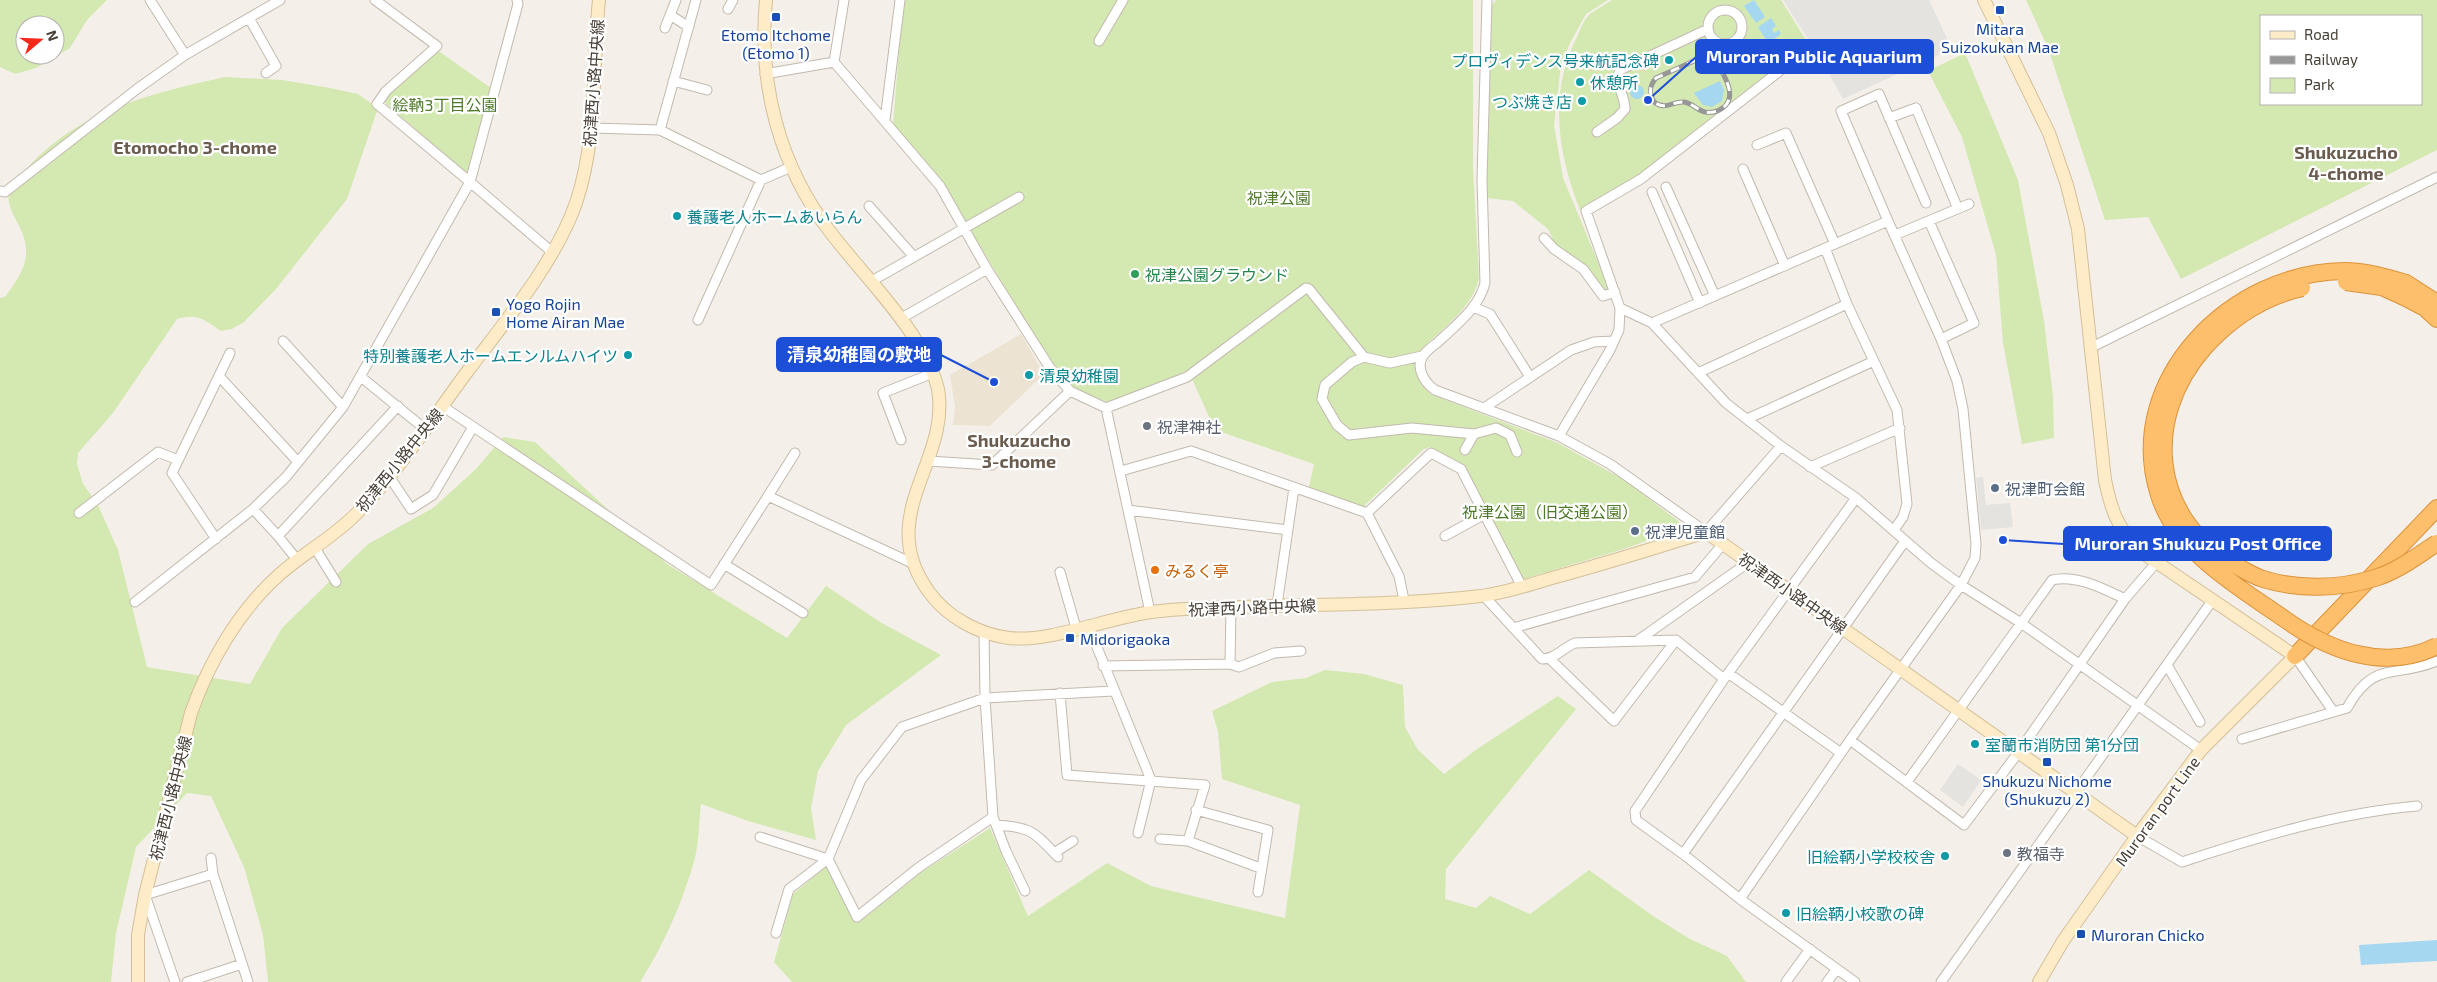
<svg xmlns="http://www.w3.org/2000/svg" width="2437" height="982" viewBox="0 0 2437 982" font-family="'Exo 2','Noto Sans JP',sans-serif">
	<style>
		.education { fill: #ede3d3 }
		.green { fill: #d4e8b2; fill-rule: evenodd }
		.parking { fill: #e5e3e0 }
		.water { fill: #a5d8f0 }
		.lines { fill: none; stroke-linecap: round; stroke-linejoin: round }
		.street-casing { stroke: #c3b9ae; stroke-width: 11 }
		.secondary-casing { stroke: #d4bf99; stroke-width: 14 }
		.highway-casing { stroke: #dd923a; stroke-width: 18 }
		.street { stroke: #fff; stroke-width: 9 }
		.secondary { stroke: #feecc8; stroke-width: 12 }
		.highway { stroke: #fdbf6b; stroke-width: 16 }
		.rail-casing { stroke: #979797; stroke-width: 5 }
		.rail { stroke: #fff; stroke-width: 3; stroke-dasharray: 9; stroke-linecap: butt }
		.highway-bridge-casing { stroke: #dd923a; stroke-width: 18; stroke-linecap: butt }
		.highway-bridge { stroke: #fdbf6b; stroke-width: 16 }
		.transit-dot { fill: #1a4fb4; stroke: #fff; stroke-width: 2 }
		.culture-dot { fill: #0f9aa8; stroke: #fff; stroke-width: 2 }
		.leisure-dot { fill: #2e9e5b; stroke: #fff; stroke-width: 2 }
		.worship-dot { fill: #6b7280; stroke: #fff; stroke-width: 2 }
		.service-dot { fill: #5c6f8a; stroke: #fff; stroke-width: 2 }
		.food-dot { fill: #e8710a; stroke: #fff; stroke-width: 2 }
		.labels { text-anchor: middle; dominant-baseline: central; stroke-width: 4.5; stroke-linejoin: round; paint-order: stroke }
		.transit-label { font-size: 16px; fill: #164399; stroke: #fff }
		.culture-label { font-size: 16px; fill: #0d838f; stroke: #fff; text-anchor: start }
		.street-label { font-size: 16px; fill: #484037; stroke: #fff }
		.park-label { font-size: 16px; fill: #4f7a2a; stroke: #fff }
		.leisure-label { font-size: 16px; fill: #27864d; stroke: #fff; text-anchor: start }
		.worship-label { font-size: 16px; fill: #5b616d; stroke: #fff; text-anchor: start }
		.service-label { font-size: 16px; fill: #4e5e75; stroke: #fff; text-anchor: start }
		.food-label { font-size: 16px; fill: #c56008; stroke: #fff; text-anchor: start }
		.neighbourhood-label { font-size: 18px; font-weight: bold; fill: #6a5c4e; stroke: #fff }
		.leader { fill: none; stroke: #1d4ed8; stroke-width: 2 }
		.callout-dot { fill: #1d4ed8; stroke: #fff; stroke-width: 2 }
		.callout { fill: #1d4ed8; stroke: #1d4ed8; stroke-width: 2 }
		.callout-label { font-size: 18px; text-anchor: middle; font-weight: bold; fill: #fff }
	</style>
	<rect width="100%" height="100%" fill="#f4f0e9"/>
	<path class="education" d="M1021 334 1044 374 990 426 953 425 955 407 950 375Z"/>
	<path class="green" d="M0 0H107L87 20 70 48 36 68 15 74 0 67ZM25 25H55V55H25Z
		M903 0H1473V168L1479 279C1471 311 1440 329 1418 353 1414 369 1417 382 1430 394L1558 443 1626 481 1682 524 1677 530 1627 548 1521 580 1464 470 1430 447 1424 449 1363 507 1309 487 1314 464 1215 430 1188 370 1165 382 1119 400 1108 402 1089 396 1072 387 1052 362 1032 332 941 181 893 125Z
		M1496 0H1608L1586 14 1570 43 1561 65 1554 125 1563 178 1610 291 1604 295 1592 275 1559 252 1548 229 1513 201 1487 198 1484 121 1490 8Z
		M1612 0H1781L1811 48 1638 176 1580 210C1558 155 1548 92 1577 37 1580 30 1584 19 1590 14 1596 9 1605 5 1612 0Z
		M2026 0H2437V150L2181 279 2148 217 2105 220 2048 48ZM2261 16H2421V104H2261Z
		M437 50 491 88 467 174 383 101Z
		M1965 53 2018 180 2044 321 2053 396 2054 438 2022 444 2003 343 1996 255 1962 137 1928 71Z
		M225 77 282 80 330 88 358 94 378 108 347 199 276 289 244 322 232 329 221 331C204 320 198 313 177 319L113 413 78 453 77 464 83 484 97 503 118 550 147 667 250 684 282 628 368 544 433 508 476 469 503 437 535 442 667 564 787 638 826 586 880 622 941 655 846 725 818 771 811 808 816 840 748 821 701 804C699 822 699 841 695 858 683 901 664 945 640 982H268L263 935 244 867 211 796 187 793 136 847 116 933 111 982H0V298L5 297C24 271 35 254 17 222 13 214 7 204 9 194 12 183 22 174 29 166 82 109 153 93 225 77Z
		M1325 670 1364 674 1403 685 1405 727 1418 750 1444 774 1477 749 1558 696 1576 709 1446 869 1445 899 1476 908 1490 896 1530 914 1589 870 1653 916 1690 939 1727 956 1746 982H792L774 962 793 894 827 866 858 923 922 872 990 828 1028 916 1107 863 1151 886 1285 918 1300 805 1222 779 1218 732 1212 711 1272 682 1306 678Z"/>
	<path class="parking" d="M1783 0H1929L1952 49 1843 99 1815 50Z
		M1983 477 1986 505 2010 503 2013 527 1981 530 1976 478Z
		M1958 764 1981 780 1963 807 1940 790Z"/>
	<path class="water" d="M1754 0 1765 17 1756 23 1744 6Z
		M1771 18 1776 26 1772 29 1774 33 1779 30 1781 34 1768 43 1758 27Z
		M1720 81 1724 90 1722 101 1712 107 1703 105 1694 93Z
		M1630 92a7 7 0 1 1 14 0a7 7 0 1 1-14 0Z
		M2437 940V961L2361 965 2359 945Z"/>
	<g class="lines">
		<g class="street-casing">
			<path id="street" d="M150 0 185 55
				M517 0 518 4 470 182 552 252
				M1487 0 1482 180 1485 283C1479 308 1456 325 1437 343 1433 346 1426 351 1423 356 1415 368 1425 383 1435 390L1559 436 1610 464 1706 532 1781 446
				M728 9 733 0
				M1708 27a17 17 0 1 1 34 0a17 17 0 1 1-34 0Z
				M670 15 689 27
				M249 18 276 66 266 73
				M665 28 676 0
				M1099 41 1123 0
				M834 62 940 186 987 269 1050 368 1070 391 1106 408 1187 377 1306 288 1309 289 1364 357
				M765 74 834 62 844 0
				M673 81 707 90
				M1889 118 1916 108 1958 209
				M885 120 900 0
				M592 128 660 130 761 180 791 167
				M660 130 696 0
				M1597 132 1617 118 1625 109C1625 95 1614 83 1620 70L1708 29
				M1757 145 1786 133 1835 244
				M1743 169 1785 266
				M1666 187 1715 296
				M0 191 5 192 137 89 185 55 280 0
				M1652 192 1700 303
				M869 206 914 257
				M1888 221 1841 111 1879 94 1926 203
				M1929 221 1974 323 1941 339
				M1895 235 1969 204
				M1544 238 1554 249 1583 269 1603 296 1615 292
				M1825 248 1847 304 1897 410 1907 504 1903 517 1894 530
				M870 282 1019 197
				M1473 307 1490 314 1530 377
				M1620 308 1652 323 1726 403 1781 446 1856 498 1931 563 1961 585 2021 623 2201 750
				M900 319 987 269
				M698 320 761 180
				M1652 323 1888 221 1941 339 1957 381 1963 409 1976 544 1975 558 1961 585 1850 740 1740 899
				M283 341 343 407
				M2092 347 2437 177
				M1422 356 1390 363 1364 357 1352 362 1325 385 1322 399 1337 425 1349 435 1412 428 1474 434 1496 428 1510 435 1517 452
				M1698 373 1847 304
				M219 376 298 462
				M361 377 425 429
				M442 406 711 585 768 496 914 564
				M1106 408 1150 612
				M1484 408 1571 350 1594 342 1614 341
				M1747 419 1874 361
				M1559 436 1610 350 1619 330 1620 308 1586 211 1641 179 1786 66 1815 50
				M901 440 883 393 933 373
				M1465 450 1474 434
				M928 461 992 465 1070 391
				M1810 467 1900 428
				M1121 471 1191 451 1367 513 1399 576 1404 600
				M389 476 411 509 433 495 473 427
				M768 496 795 453
				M253 509 278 536 398 406
				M1128 510 1288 530
				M79 513 158 452 178 460
				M1367 513 1431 453 1461 469 1522 587
				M278 536 298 561
				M1445 536 1485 514
				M216 539 172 473 230 353
				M315 548 336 582
				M724 564 803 613
				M1060 572 1076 628
				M1483 595 1542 659C1555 659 1563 648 1575 643L1676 640 1724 679
				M135 602 253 509 286 477 343 407 470 182 377 104 386 91 437 46 375 0
				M1277 605 1294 488
				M1088 625 1151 780 1138 833
				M1513 628 1695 577 1723 544
				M984 632 985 698 993 817 1006 851 1025 891
				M1637 641 1749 562
				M2295 656 2333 711
				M1550 659 1614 721 1676 640
				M1230 664 1231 607
				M2167 665 2200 722
				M1103 666 1230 664 1239 667 1274 653 1301 651
				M1728 673 1841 753
				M1060 693 1067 775 1205 785 1188 841
				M2242 739 2347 708C2374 659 2394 679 2437 661
				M1850 740 1964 825 2018 753 2125 599 2156 563
				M1907 782 2052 580C2076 574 2104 589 2125 599
				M1196 810 1268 830 1258 892
				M996 825C1032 827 1034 832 1058 857
				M2137 836 2182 862C2258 837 2337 813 2417 806
				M760 837 828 859 857 917 918 868 993 817
				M1160 839 1188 841 1260 868
				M1054 853 1073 841
				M1683 854 1905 541
				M211 858 213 874
				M776 933 789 889 828 859 861 780 902 727 985 698 1113 691
				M175 982 145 895 213 874 248 982
				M187 982 242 964
				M1786 982 1810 949
				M1827 982 1837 969
				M1855 982 1740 899 1683 854 1636 820 1635 811 1724 679 1856 498
				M1941 982 2212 601"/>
		</g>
		<g class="secondary-casing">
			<path id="secondary" d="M766 0C758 84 779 166 831 233 858 268 895 306 917 342 926 356 934 372 938 389 951 462 873 515 929 592 947 617 978 634 1009 638 1049 643 1110 617 1152 612 1181 608 1211 608 1240 607 1318 604 1404 605 1481 596 1505 593 1529 585 1552 578 1604 564 1655 548 1706 532L2137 836
				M1984 0 2049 133 2067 185 2078 229 2105 480C2112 513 2116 523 2137 549L2295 656 2201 750 2137 836 2063 941 2039 982
				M138 982V935L145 895 191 713C209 662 239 610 280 574 305 552 334 537 357 513 399 471 432 419 467 372 504 323 556 261 576 203 598 138 592 68 599 0"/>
		</g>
		<g class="highway-casing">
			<path id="highway" d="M2406 283 2437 303
				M2404 297 2425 308 2437 319
				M2295 656 2437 508"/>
		</g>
		<use href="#street" class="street"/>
		<use href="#secondary" class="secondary"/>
		<use href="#highway" class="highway"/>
		<g class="rail-casing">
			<path id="rail" d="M1705 56 1715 60C1723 73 1740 98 1721 109 1717 112 1710 113 1705 112 1697 110 1692 103 1684 102 1672 101 1666 111 1654 102 1649 93 1649 86 1656 78Z"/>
		</g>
		<use href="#rail" class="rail"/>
		<g class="highway-bridge-casing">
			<path id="highway-bridge" d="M2346 282 2382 287 2404 297
				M2406 283C2386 277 2366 271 2344 271 2232 272 2122 380 2159 495 2177 553 2239 587 2286 620 2330 651 2385 672 2437 646
				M2302 288C2263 297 2231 318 2204 348 2143 417 2150 516 2233 564 2242 569 2253 576 2263 579 2298 590 2340 589 2375 578 2398 571 2417 556 2437 543"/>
		</g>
		<use href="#highway-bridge" class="highway-bridge"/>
	</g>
	<g class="transit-dot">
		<rect x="1995" y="5" width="10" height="10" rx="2.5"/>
		<rect x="771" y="12" width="10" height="10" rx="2.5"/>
		<rect x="491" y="307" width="10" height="10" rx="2.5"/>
		<rect x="1065" y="633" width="10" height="10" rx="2.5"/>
		<rect x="2042" y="757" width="10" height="10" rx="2.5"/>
		<rect x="2076" y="929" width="10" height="10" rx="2.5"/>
	</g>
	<g class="culture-dot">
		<circle cx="1669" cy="60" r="5"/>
		<circle cx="1580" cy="82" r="5"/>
		<circle cx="1582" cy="101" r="5"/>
		<circle cx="677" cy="216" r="5"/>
		<circle cx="628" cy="355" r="5"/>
		<circle cx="1029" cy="375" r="5"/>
		<circle cx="1975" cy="744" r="5"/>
		<circle cx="1945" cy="856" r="5"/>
		<circle cx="1786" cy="913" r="5"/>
	</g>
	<circle class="leisure-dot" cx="1135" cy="274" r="5"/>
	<g class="worship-dot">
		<circle cx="1147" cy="426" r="5"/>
		<circle cx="2007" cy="853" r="5"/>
	</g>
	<g class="service-dot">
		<circle cx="1995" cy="488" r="5"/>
		<circle cx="1635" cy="531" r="5"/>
	</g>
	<circle class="food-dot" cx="1155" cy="570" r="5"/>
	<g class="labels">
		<g class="transit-label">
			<text x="2000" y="28">Mitara<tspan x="2000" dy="18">Suizokukan Mae</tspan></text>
			<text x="776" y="34">Etomo Itchome<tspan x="776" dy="18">(Etomo 1)</tspan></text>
			<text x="506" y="303" text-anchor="start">Yogo Rojin<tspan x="506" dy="18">Home Airan Mae</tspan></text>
			<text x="1080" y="638" text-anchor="start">Midorigaoka</text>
			<text x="2047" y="780">Shukuzu Nichome<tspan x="2047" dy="18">(Shukuzu 2)</tspan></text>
			<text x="2091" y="934" text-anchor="start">Muroran Chicko</text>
		</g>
		<g class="culture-label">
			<text x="1659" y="60" text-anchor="end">プロヴィデンス号来航記念碑</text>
			<text x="1590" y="82">休憩所</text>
			<text x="1572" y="101" text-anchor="end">つぶ焼き店</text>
			<text x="687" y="216">養護老人ホームあいらん</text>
			<text x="618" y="355" text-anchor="end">特別養護老人ホームエンルムハイツ</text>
			<text x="1039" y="375">清泉幼稚園</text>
			<text x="1985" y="744">室蘭市消防団 第1分団</text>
			<text x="1935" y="856" text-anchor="end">旧絵鞆小学校校舎</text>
			<text x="1796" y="913">旧絵鞆小校歌の碑</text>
		</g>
		<g class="street-label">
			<text transform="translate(593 83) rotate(-86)">祝津西小路中央線</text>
			<text transform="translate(399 460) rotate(-51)">祝津西小路中央線</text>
			<text transform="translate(1793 593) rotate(35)">祝津西小路中央線</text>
			<text transform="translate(1252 607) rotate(-2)">祝津西小路中央線</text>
			<text transform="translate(170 798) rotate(-76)">祝津西小路中央線</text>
			<text transform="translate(2157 811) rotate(-54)">Muroran port Line</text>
		</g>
		<g class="park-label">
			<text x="445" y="104">絵靹3丁目公園</text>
			<text x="1279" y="197">祝津公園</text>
			<text x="1550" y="511">祝津公園（旧交通公園）</text>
		</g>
		<g class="leisure-label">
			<text x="1145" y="274">祝津公園グラウンド</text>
		</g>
		<g class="worship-label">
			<text x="1157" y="426">祝津神社</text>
			<text x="2017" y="853">教福寺</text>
		</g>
		<g class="service-label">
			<text x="2005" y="488">祝津町会館</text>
			<text x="1645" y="531">祝津児童館</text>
		</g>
		<g class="food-label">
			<text x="1165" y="570">みるく亭</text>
		</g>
		<g class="neighbourhood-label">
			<text x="195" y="147">Etomocho 3-chome</text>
			<text x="2346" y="152">Shukuzucho<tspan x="2346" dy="21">4-chome</tspan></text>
			<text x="1019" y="440">Shukuzucho<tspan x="1019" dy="21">3-chome</tspan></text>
		</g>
	</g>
	<path class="leader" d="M1648 100L1696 57M994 382L941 355M2003 540L2064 544"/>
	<g class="callout-dot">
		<circle cx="1648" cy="100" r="5"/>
		<circle cx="994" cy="382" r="5"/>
		<circle cx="2003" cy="540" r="5"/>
	</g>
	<g class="callout">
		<rect x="1696" y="40" width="237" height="33" rx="5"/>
		<rect x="777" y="338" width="164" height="33" rx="5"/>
		<rect x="2064" y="527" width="267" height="33" rx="5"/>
	</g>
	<g class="callout-label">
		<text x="1814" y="63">Muroran Public Aquarium</text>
		<text x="859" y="361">清泉幼稚園の敷地</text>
		<text x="2198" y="550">Muroran Shukuzu Post Office</text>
	</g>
	<rect x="2260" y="15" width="162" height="90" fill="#ffffff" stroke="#b6b3af"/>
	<rect x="2270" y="31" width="25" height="8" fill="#feecc8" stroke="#b6b3af"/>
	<text x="2304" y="40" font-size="15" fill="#484037">Road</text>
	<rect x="2270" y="56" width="25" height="8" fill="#979797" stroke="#b6b3af"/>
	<text x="2304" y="65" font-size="15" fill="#484037">Railway</text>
	<rect x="2270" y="78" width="25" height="15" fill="#d4e8b2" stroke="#b6b3af"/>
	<text x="2304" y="90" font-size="15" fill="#484037">Park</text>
	<g transform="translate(40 40) rotate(71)"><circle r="24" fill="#ffffff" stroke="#b6b3af"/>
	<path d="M0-4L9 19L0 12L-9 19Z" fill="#f8281b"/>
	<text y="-8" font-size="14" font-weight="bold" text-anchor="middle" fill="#484037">N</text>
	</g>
</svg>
